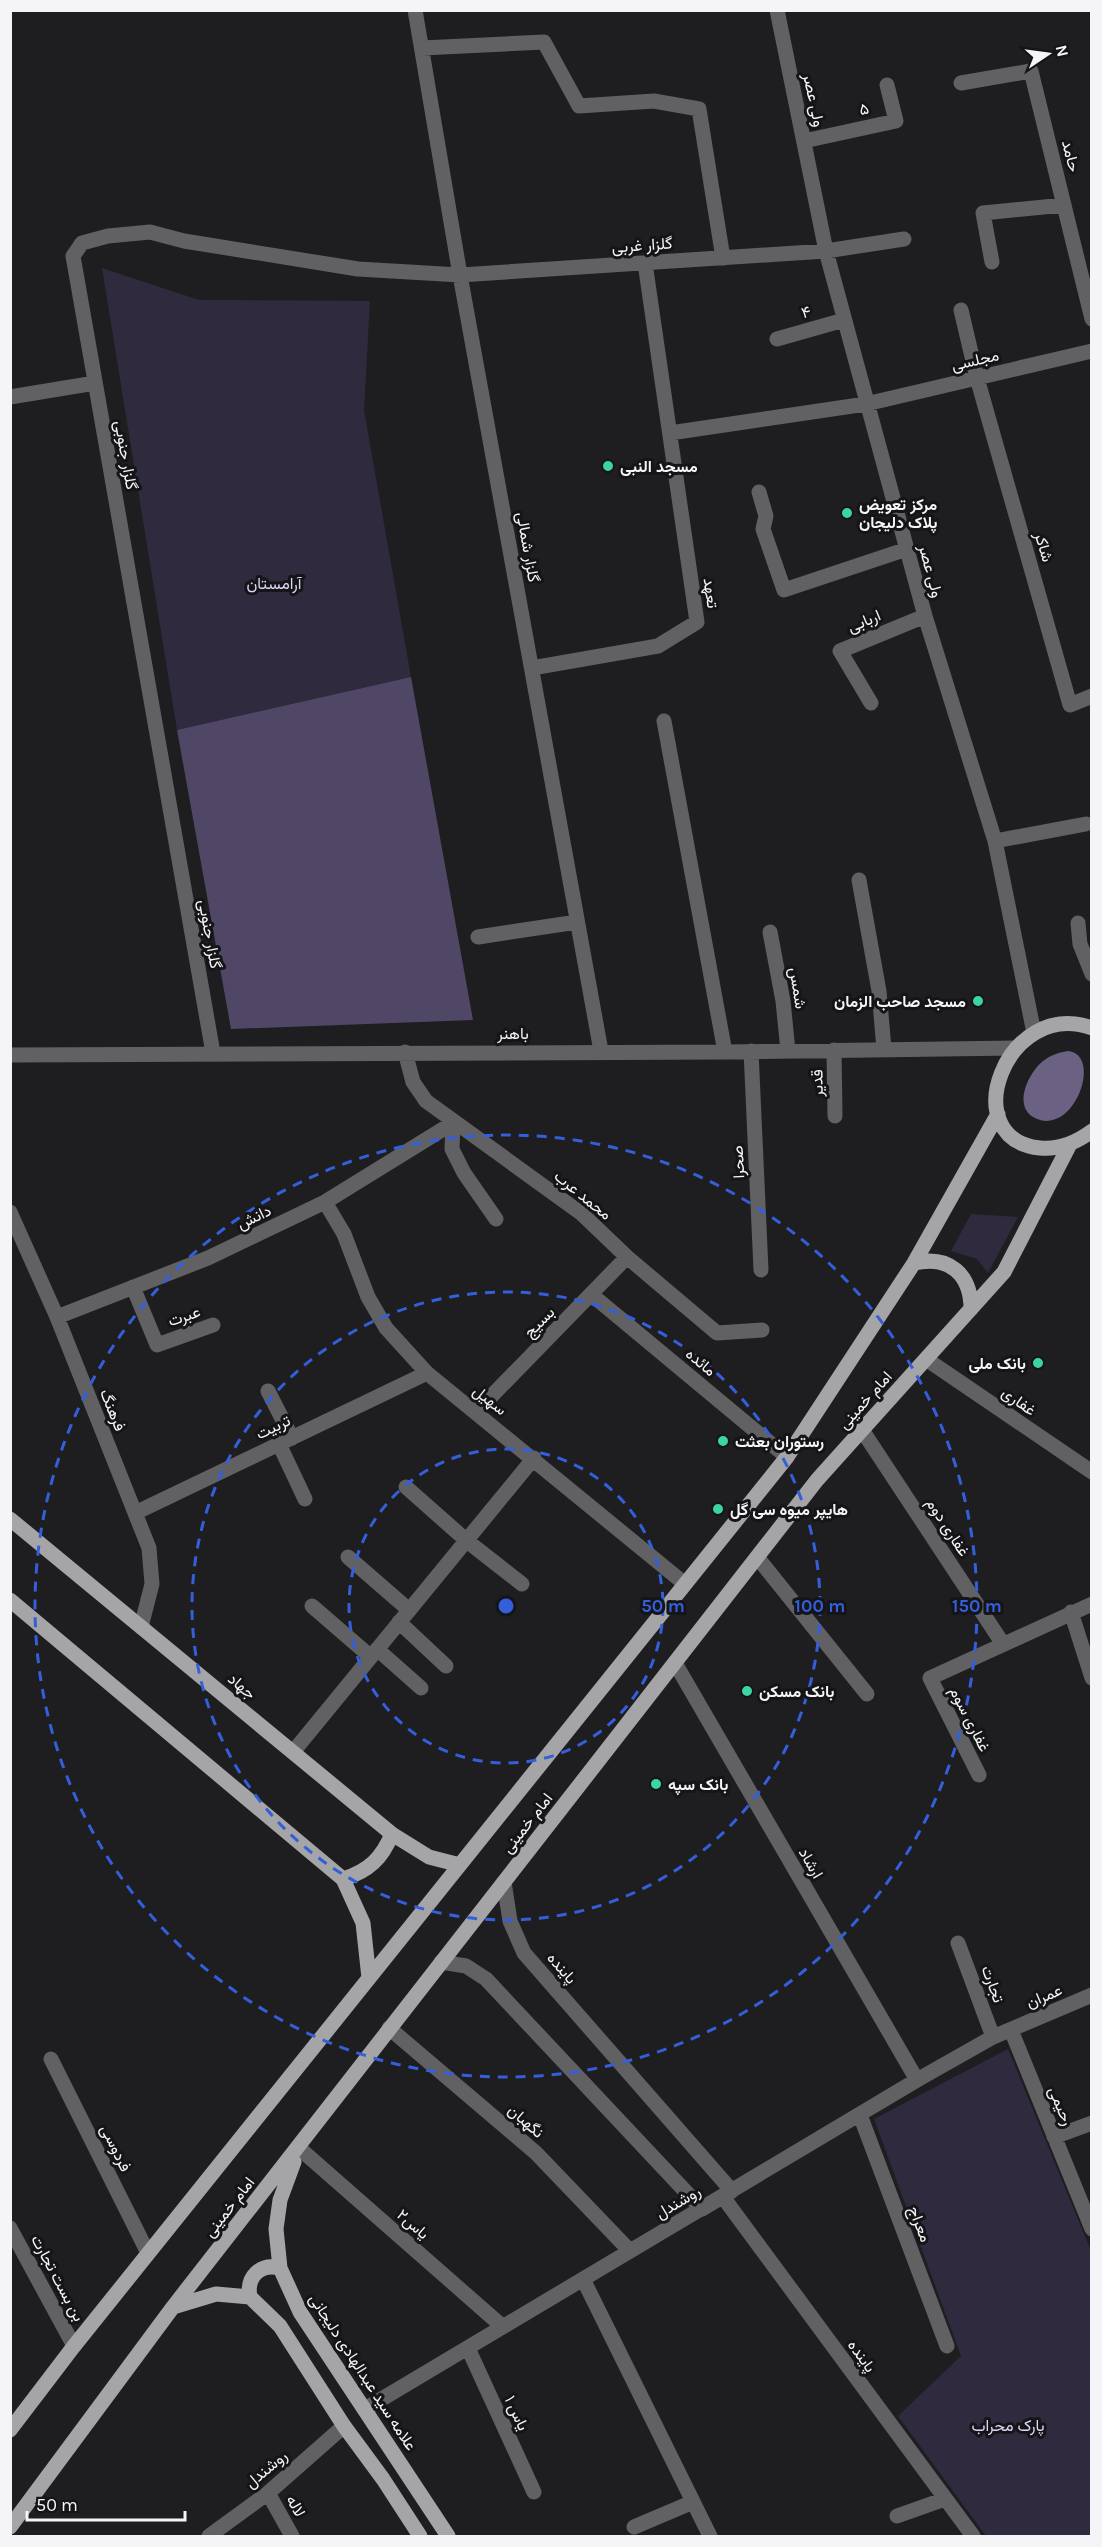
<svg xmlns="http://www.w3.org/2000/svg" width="1102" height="2547" viewBox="0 0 1102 2547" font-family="Karla,Vazirmatn,sans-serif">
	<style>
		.green { fill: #302a3f }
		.forest { fill: #504767 }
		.water { fill: #6b6283 }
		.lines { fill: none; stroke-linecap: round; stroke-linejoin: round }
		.minor { stroke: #616062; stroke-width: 15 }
		.major { stroke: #a5a4a7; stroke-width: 15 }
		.ring { fill: none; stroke: #335fdb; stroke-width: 3; stroke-dasharray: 10 8 }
		.poi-dot { fill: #3cd4a4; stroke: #151417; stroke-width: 2 }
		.labels { text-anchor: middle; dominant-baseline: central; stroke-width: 6; stroke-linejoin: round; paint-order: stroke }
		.street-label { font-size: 16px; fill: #f5f4f7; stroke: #151417 }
		.poi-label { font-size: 16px; font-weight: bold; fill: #f5f4f7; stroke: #151417; text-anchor: start }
		.park-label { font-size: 16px; fill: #dfd6fa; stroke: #151417 }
		.centre { fill: #335fdb; stroke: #151417; stroke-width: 3 }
		.ring-label { font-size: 18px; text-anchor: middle; font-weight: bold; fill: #335fdb; stroke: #151417; stroke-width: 6; stroke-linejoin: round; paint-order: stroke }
	</style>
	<rect width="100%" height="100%" fill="#1e1d20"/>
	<path class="green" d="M102 268 199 300 370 301 364 410 411 677 177 730Z
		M971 1214 1018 1217 988 1273 977 1259 951 1251Z
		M1008 2049 1091 2251V2536H986L898 2416 961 2356 874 2119Z"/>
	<path class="forest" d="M411 677 473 1020 231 1029 177 730Z"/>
	<path class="water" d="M1069 1051C1102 1056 1075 1134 1037 1119 1011 1109 1028 1073 1043 1061 1051 1055 1059 1052 1069 1051Z"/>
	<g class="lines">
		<path class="minor" d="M415 10 460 275 601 1051
			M777 10 826 251 925 616 995 841 1034 1033
			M422 48 544 42 579 106 654 101 699 109 723 258
			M961 83 1031 71 1092 319
			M804 141 896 121 887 85
			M992 262 983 213 1064 205
			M961 310 977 378 1070 705 1092 696
			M777 339 844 320
			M10 397 95 383
			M670 433 866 404 1092 351
			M759 492 766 516 763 529 784 590 907 549
			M532 668 658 646 697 622 645 263
			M871 703 840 651 925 616
			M664 721 725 1052
			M995 841 1086 824
			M859 880 879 991 884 1049
			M1078 923 1080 944 1092 974
			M770 932 783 1001 788 1051
			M478 937 577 922
			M834 1050 835 1116
			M751 1051 761 1270
			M405 1052 413 1082 426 1101 582 1214 627 1257 717 1333 762 1330
			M213 1053 73 256 82 243 108 236 150 232 184 241 358 269 460 275 826 251 904 239
			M10 1055 725 1052 1016 1048
			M453 1123 452 1149 464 1173 496 1219
			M325 1202 344 1234 368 1297 386 1328 427 1373 685 1584
			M10 1212 57 1317 149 1548 152 1584 141 1627
			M133 1287 157 1345 213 1325
			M592 1295 787 1457
			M57 1317 208 1258 325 1202 453 1123
			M926 1359 1092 1472
			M268 1391 292 1438
			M476 1412 627 1257
			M862 1430 1003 1644
			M279 1444 305 1499
			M406 1487 467 1541 522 1584
			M135 1513 427 1373
			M348 1557 409 1610
			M757 1557 867 1694
			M312 1606 371 1657
			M1071 1612 1092 1678
			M399 1622 446 1666
			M377 1649 421 1688
			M675 1663 917 2080
			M293 1752 534 1458
			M979 1775 930 1678 1092 1604
			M958 1943 993 2037
			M441 1962 466 1966 486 1979 702 2209 732 2191 524 1953 510 1921 504 1882
			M389 2028 536 2153 630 2251
			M1011 2030 1092 2229
			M51 2059 148 2253
			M860 2115 947 2346
			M1054 2137 1092 2123
			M299 2148 503 2327
			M723 2197 973 2536
			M10 2228 74 2346
			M583 2279 710 2536
			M468 2348 534 2492
			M365 2409 917 2080 993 2037 1092 1995
			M268 2493 292 2536
			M897 2516 945 2499
			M634 2527 693 2502
			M209 2536 268 2493 344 2426"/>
		<path class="major" d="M1092 1028C1006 997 954 1139 1040 1148 1060 1150 1077 1142 1092 1131
			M914 1263C949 1255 971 1274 971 1309
			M10 1519 392 1834 429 1857 460 1865
			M10 1600 343 1879 363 1923 369 1978
			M343 1879C369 1871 382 1858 392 1834
			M294 2162 280 2200 276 2229 280 2268 300 2312 448 2536
			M250 2297C246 2277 260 2263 280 2268
			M173 2307 216 2294 250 2297 280 2326 344 2426 383 2479 420 2536
			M10 2430 74 2346 787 1457 914 1263 998 1114
			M10 2527 173 2307 817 1480 1004 1272 1070 1144"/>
	</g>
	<g class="ring">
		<circle cx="506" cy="1606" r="157"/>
		<circle cx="506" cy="1606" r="314"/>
		<circle cx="506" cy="1606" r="471"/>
	</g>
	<g class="poi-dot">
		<circle cx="608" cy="466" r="6"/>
		<circle cx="847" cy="513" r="6"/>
		<circle cx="978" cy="1001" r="6"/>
		<circle cx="1038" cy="1363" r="6"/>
		<circle cx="723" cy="1441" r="6"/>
		<circle cx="718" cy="1509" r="6"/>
		<circle cx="747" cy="1691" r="6"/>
		<circle cx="656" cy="1784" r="6"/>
	</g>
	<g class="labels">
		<g class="street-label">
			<text transform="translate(814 100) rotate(78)">ولی عصر</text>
			<text transform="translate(864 109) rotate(-12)">۵</text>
			<text transform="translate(1071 156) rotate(76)">حامد</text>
			<text transform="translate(642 245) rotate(-4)">گلزار غربی</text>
			<text transform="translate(806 312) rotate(-15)">۴</text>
			<text transform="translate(975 360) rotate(-13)">مجلسی</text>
			<text transform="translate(126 455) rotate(80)">گلزار جنوبی</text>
			<text transform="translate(528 547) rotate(80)">گلزار شمالی</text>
			<text transform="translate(1044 547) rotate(74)">شاکر</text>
			<text transform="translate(931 571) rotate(75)">ولی عصر</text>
			<text transform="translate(711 593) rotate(82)">تعهد</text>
			<text transform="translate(864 621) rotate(-23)">اربابی</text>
			<text transform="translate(210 934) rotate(80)">گلزار جنوبی</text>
			<text transform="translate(798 988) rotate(81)">شمس</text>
			<text x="513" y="1033">باهنر</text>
			<text transform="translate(817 1083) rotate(-91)">قدیر</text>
			<text transform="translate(738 1162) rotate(-93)">صحرا</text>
			<text transform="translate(583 1195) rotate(39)">محمد عرب</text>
			<text transform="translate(254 1217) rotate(-26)">دانش</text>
			<text transform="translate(184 1316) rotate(-19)">عبرت</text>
			<text transform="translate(539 1322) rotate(-45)">بسیج</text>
			<text transform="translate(701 1362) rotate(40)">مائده</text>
			<text transform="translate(490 1400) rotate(38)">سهیل</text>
			<text transform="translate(865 1400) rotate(-48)">امام خمینی</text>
			<text transform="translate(1019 1401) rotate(35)">غفاری</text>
			<text transform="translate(113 1410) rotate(68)">فرهنگ</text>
			<text transform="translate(273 1427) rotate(-26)">تربیت</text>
			<text transform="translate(948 1527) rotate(57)">غفاری دوم</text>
			<text transform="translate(242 1686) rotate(40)">جهاد</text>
			<text transform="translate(970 1719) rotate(63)">غفاری سوم</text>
			<text transform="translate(527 1823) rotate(-52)">امام خمینی</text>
			<text transform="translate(811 1863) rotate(60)">ارشاد</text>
			<text transform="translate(562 1968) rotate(49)">پاینده</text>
			<text transform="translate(993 1984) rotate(70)">تجارت</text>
			<text transform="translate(1044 1996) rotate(-23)">عمران</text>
			<text transform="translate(1061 2106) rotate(68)">رحیمی</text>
			<text transform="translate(526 2121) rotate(41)">نگهبان</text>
			<text transform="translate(116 2148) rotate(64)">فردوسی</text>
			<text transform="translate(678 2202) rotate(-31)">روشندل</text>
			<text transform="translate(229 2207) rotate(-52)">امام خمینی</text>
			<text transform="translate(413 2224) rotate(41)">یاس۲</text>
			<text transform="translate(920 2224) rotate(69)">معراج</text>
			<text transform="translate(58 2278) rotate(62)">بن بست تجارت</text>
			<text transform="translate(862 2356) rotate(54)">پاینده</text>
			<text transform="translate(363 2372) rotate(57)">علامه سید عبدالهادی دلیجانی</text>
			<text transform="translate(517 2413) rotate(65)">یاس ۱</text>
			<text transform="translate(266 2469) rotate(-40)">روشندل</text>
			<text transform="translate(296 2506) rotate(61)">لاله</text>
		</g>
		<g class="poi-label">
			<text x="620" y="466">مسجد النبی</text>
			<text x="859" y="504">مرکز تعویض<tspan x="859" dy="18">پلاک دلیجان</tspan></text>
			<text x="966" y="1001" text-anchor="end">مسجد صاحب الزمان</text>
			<text x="1026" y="1363" text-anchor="end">بانک ملی</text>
			<text x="735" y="1441">رستوران بعثت</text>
			<text x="730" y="1509">هایپر میوه سی گل</text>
			<text x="759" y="1691">بانک مسکن</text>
			<text x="668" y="1784">بانک سپه</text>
		</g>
		<g class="park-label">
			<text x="274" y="583">آرامستان</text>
			<text x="1008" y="2425">پارک محراب</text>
		</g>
	</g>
	<circle cx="506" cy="1606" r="9" class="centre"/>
	<g class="ring-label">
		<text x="663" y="1612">50 m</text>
		<text x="820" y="1612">100 m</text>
		<text x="977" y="1612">150 m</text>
	</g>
	<rect width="1102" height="2547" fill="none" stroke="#f5f4f7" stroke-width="24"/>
	<g transform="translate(1048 54) rotate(77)" stroke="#151417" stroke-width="4.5" paint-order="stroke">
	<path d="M0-4.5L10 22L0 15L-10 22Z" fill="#f5f4f7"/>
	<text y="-9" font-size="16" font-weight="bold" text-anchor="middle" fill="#f5f4f7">N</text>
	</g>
	<path d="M27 2511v9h158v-9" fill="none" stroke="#f5f4f7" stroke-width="3"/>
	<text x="36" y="2511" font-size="18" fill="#f5f4f7" stroke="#151417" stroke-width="4.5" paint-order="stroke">50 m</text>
</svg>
